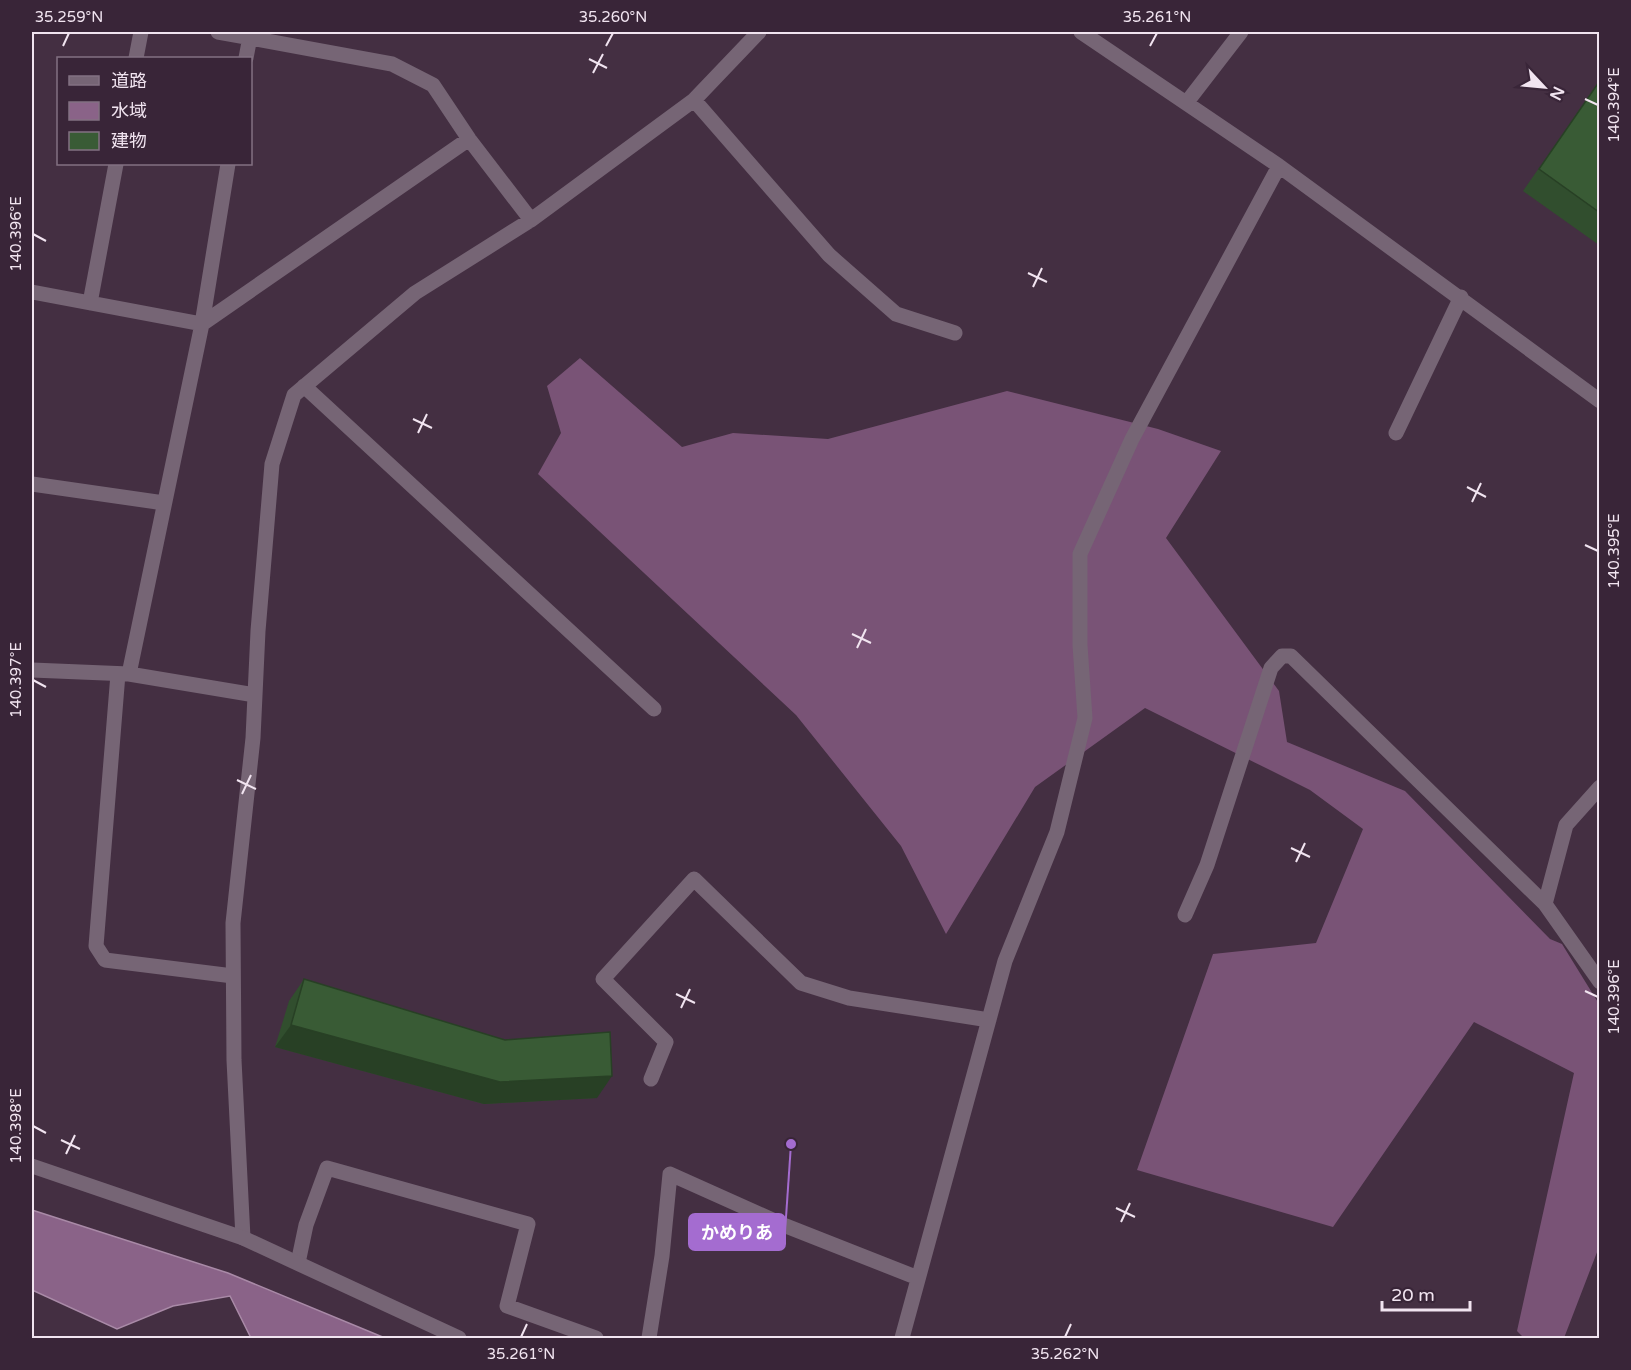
<svg xmlns="http://www.w3.org/2000/svg" width="1631" height="1370" viewBox="0 0 1631 1370" font-family="'Varela Round','Noto Sans JP',sans-serif">
	<style>
		.forest { fill: #795376 }
		.water { fill: #8a6388; stroke: #a98aa7; stroke-width: 1.5 }
		.lines { fill: none; stroke-linecap: round; stroke-linejoin: round }
		.minor { stroke: #766575; stroke-width: 15 }
		.tertiary { stroke: #766575; stroke-width: 15 }
		.wall { fill: #314e2e }
		.shaded-wall { fill: #284025 }
		.building { fill: #395b35; stroke: #284025; stroke-width: 1.5 }
		.ticks { fill: none; stroke: #f1e4f0; stroke-width: 2 }
		.leader { fill: none; stroke: #a46cd0; stroke-width: 2 }
		.callout-dot { fill: #a46cd0; stroke: #392538; stroke-width: 2 }
		.callout { fill: #a46cd0; stroke: #a46cd0; stroke-width: 2 }
		.callout-label { font-size: 18px; text-anchor: middle; font-weight: bold; fill: #fff }
		.neatline { fill: none; stroke: #f1e4f0; stroke-width: 2 }
		.ticks-label { font-size: 15px; text-anchor: middle; fill: #f1e4f0 }
	</style>
	<rect width="100%" height="100%" fill="#442f42"/>
	<path class="forest" d="M580 358 682 447 733 433 828 439 1007 391 1158 429 1221 451 1166 538 1279 691 1287 742 1405 791 1550 939 1562 944 1599 1004V1247L1564 1338H1524L1517 1331 1574 1073 1474 1022 1333 1227 1137 1170 1213 954 1316 943 1363 829 1310 790 1145 708 1035 787 946 934 901 846 796 715 538 474 561 433 547 386Z"/>
	<path class="water" d="M32 1210 228 1273 385 1338H251L230 1296 173 1306 117 1329 32 1290Z"/>
	<g class="lines">
		<path class="minor" d="M218 32 392 64 433 85 469 139
			M1081 32 1279 166 1600 401
			M136 58 141 32
			M246 58 250 37
			M694 100 829 255 896 314 955 333
			M1187 102 1241 32
			M32 292 202 324 469 139 531 220
			M90 303 116 164
			M304 386 654 709
			M1396 433 1461 297
			M32 484 164 503
			M32 670 129 674 255 695
			M118 674 96 946 105 960 233 976
			M129 674 202 324 228 164
			M1545 904 1566 825 1600 787
			M1185 915 1207 865 1271 668 1282 656H1291L1545 904 1600 982
			M651 1079 666 1042 603 979 694 879 801 983 849 998 989 1020
			M243 1238 234 1060 233 923 253 738 258 631 272 464 294 395 415 293 531 220 694 100 759 32
			M298 1263 306 1225 327 1168 528 1224 507 1306 596 1338
			M649 1338 662 1256 670 1174 786 1226 918 1278
			M902 1338 1005 961 1057 832 1085 718 1080 645V554L1132 439 1279 166"/>
		<path class="tertiary" d="M32 1166 243 1238 459 1338"/>
	</g>
	<path class="wall" d="M1599 82V245L1523 191Z
		M304 979 597 1098 484 1104 275 1047 289 1001Z"/>
	<path class="shaded-wall" d="M291 1025 612 1076 597 1098 484 1104 275 1047Z"/>
	<path class="building" d="M1599 82V212L1539 169Z
		M304 979 505 1040 610 1032 612 1076 500 1082 291 1025Z"/>
	<path class="ticks" d="M63 46 69 33M606 46 613 33M1150 46 1157 33M589 59 607 68M593 73 603 54M1585 99 1598 105M33 234 46 241M1028 273 1047 282M1033 287 1042 268M413 419 432 428M418 433 427 414M1467 487 1486 497M1472 502 1481 483M1585 545 1598 551M852 634 871 643M857 648 866 629M33 680 46 687M237 780 256 789M242 794 251 775M1291 848 1310 857M1296 862 1305 843M1585 991 1598 997M676 994 695 1003M681 1008 690 989M33 1126 46 1133M61 1140 80 1149M66 1154 75 1135M1116 1208 1135 1217M1121 1222 1130 1203M521 1337 527 1324M1065 1337 1071 1324"/>
	<path class="leader" d="M791 1144L785 1232"/>
	<circle class="callout-dot" cx="791" cy="1144" r="6"/>
	<rect class="callout" x="689" y="1214" width="96" height="36" rx="6"/>
	<g class="callout-label">
		<text x="737" y="1239">かめりあ</text>
	</g>
	<rect width="1631" height="1370" fill="none" stroke="#392538" stroke-width="66"/>
	<rect x="57" y="57" width="195" height="108" fill="#392538" stroke="#837182" stroke-width="1.5"/>
	<rect x="69" y="76" width="30" height="9" fill="#766575" stroke="#837182" stroke-width="1.5"/>
	<text x="111" y="87" font-size="18" fill="#f1e4f0">道路</text>
	<rect x="69" y="102" width="30" height="18" fill="#8a6388" stroke="#837182" stroke-width="1.5"/>
	<text x="111" y="117" font-size="18" fill="#f1e4f0">水域</text>
	<rect x="69" y="132" width="30" height="18" fill="#395b35" stroke="#837182" stroke-width="1.5"/>
	<text x="111" y="147" font-size="18" fill="#f1e4f0">建物</text>
	<g transform="translate(1544 87) rotate(116)" stroke="#392538" stroke-width="4.5" paint-order="stroke">
	<path d="M0-4.5L10 22L0 15L-10 22Z" fill="#f1e4f0"/>
	<text y="-9" font-size="16" font-weight="bold" text-anchor="middle" fill="#f1e4f0">N</text>
	</g>
	<path d="M1382 1301v9h88v-9" fill="none" stroke="#f1e4f0" stroke-width="3"/>
	<text x="1391" y="1301" font-size="18" fill="#f1e4f0" stroke="#392538" stroke-width="4.5" paint-order="stroke">20 m</text>
	<rect x="33" y="33" width="1565" height="1304" class="neatline"/>
	<g class="ticks-label">
		<text x="69" y="22">35.259°N</text>
		<text x="613" y="22">35.260°N</text>
		<text x="1157" y="22">35.261°N</text>
		<text transform="translate(1614 105) rotate(-90)" y="5">140.394°E</text>
		<text transform="translate(16 234) rotate(-90)" y="5">140.396°E</text>
		<text transform="translate(1614 551) rotate(-90)" y="5">140.395°E</text>
		<text transform="translate(16 680) rotate(-90)" y="5">140.397°E</text>
		<text transform="translate(1614 997) rotate(-90)" y="5">140.396°E</text>
		<text transform="translate(16 1126) rotate(-90)" y="5">140.398°E</text>
		<text x="521" y="1359">35.261°N</text>
		<text x="1065" y="1359">35.262°N</text>
	</g>
</svg>
